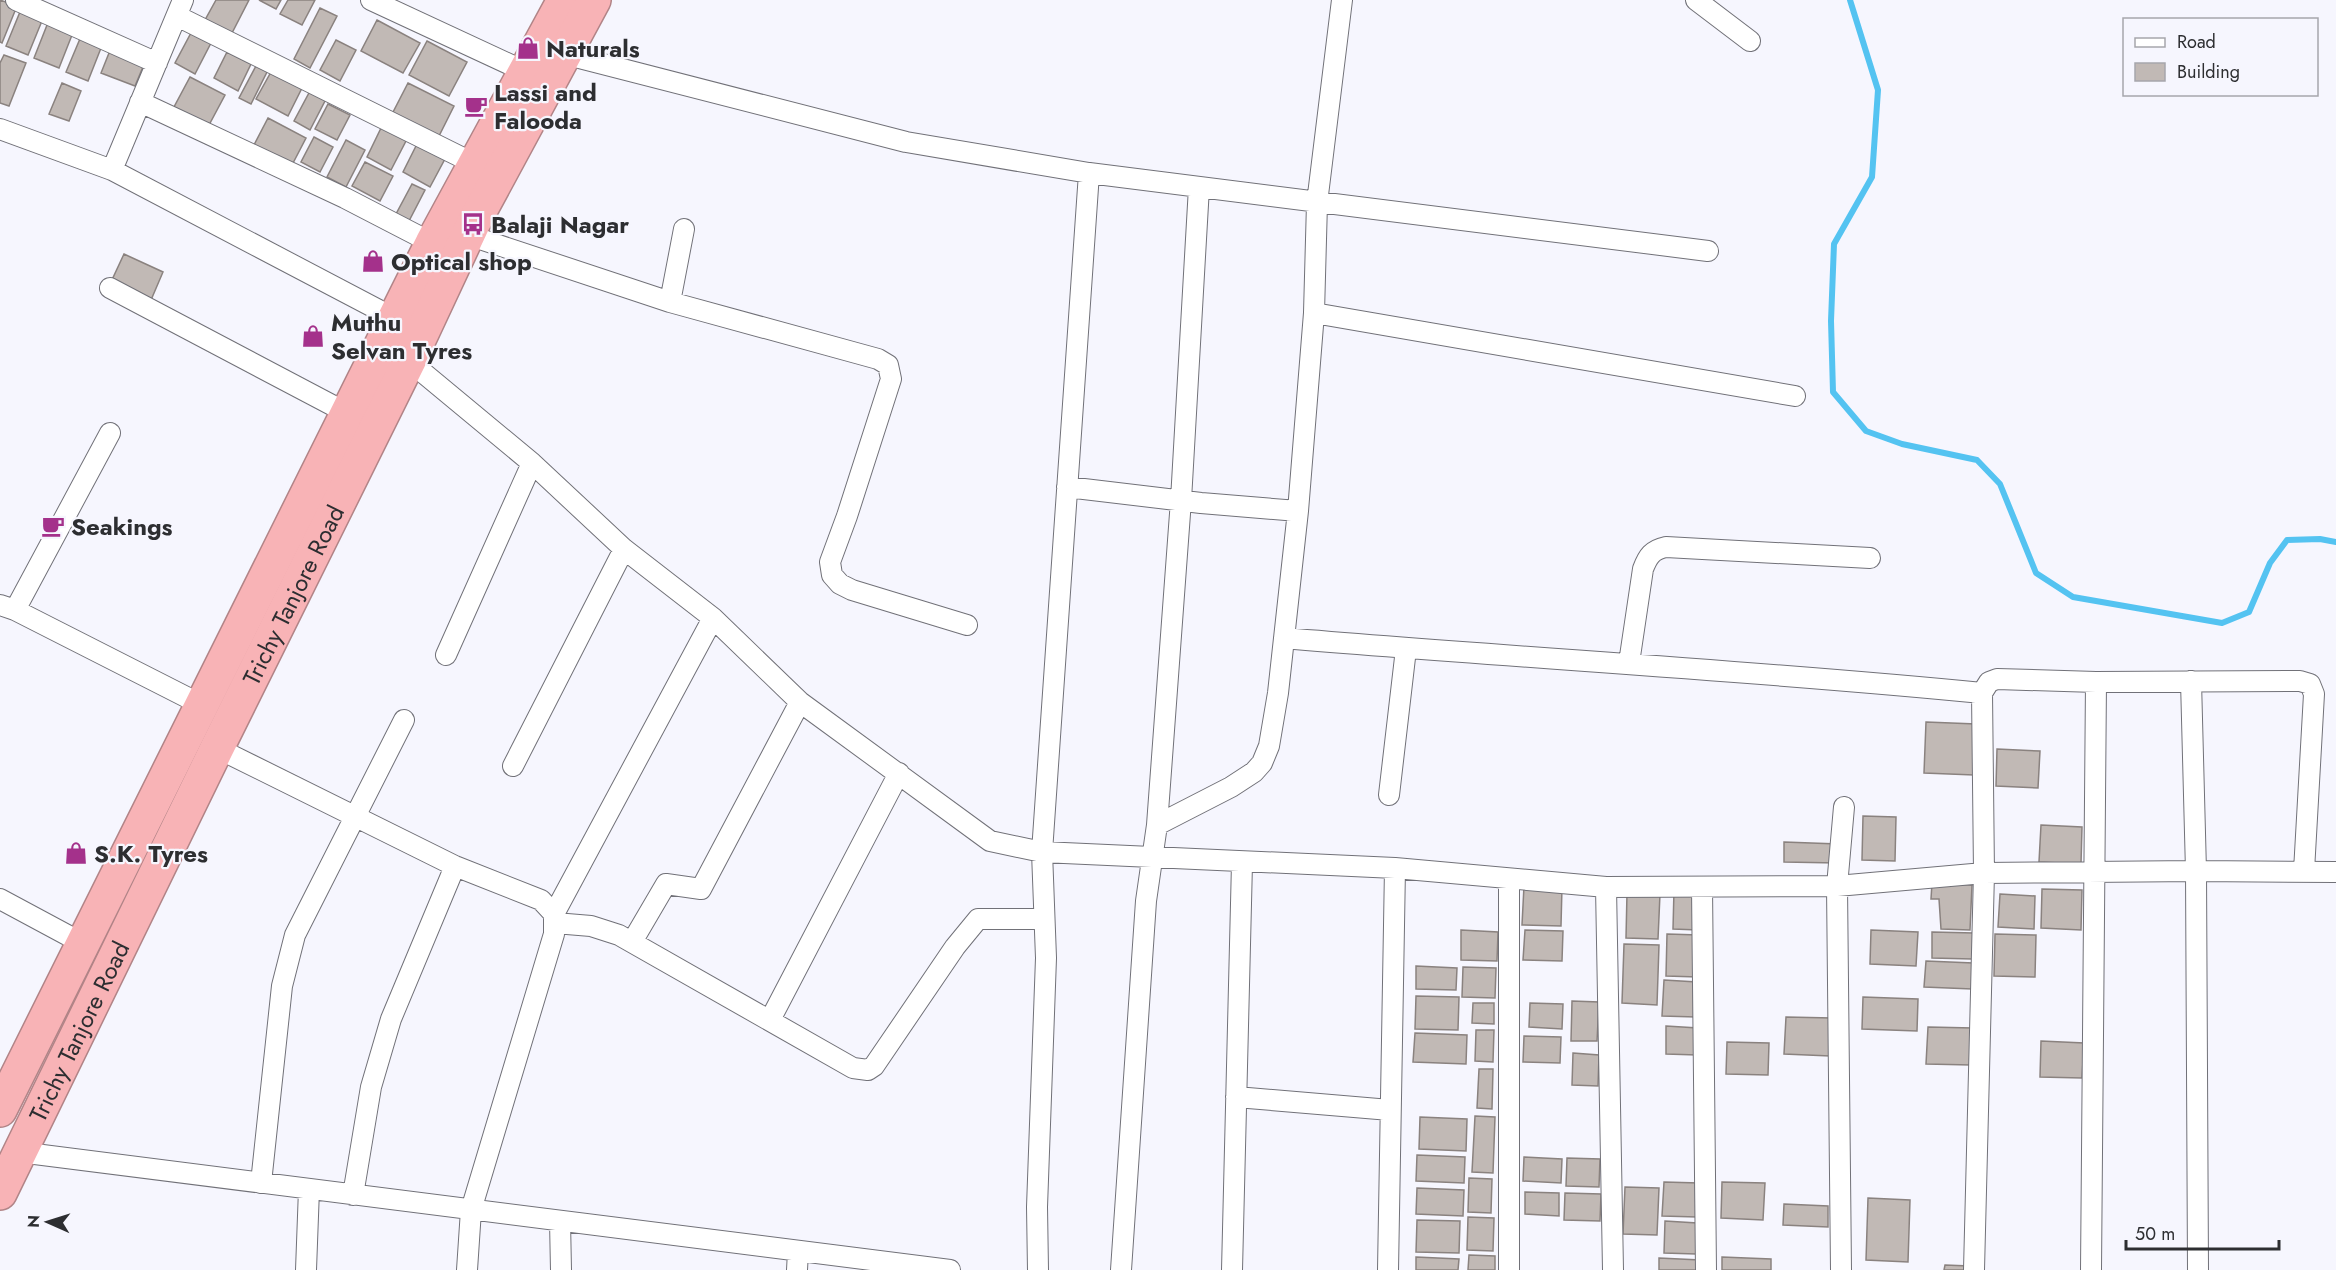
<svg xmlns="http://www.w3.org/2000/svg" width="2336" height="1270" viewBox="0 0 2336 1270" font-family="Jost,sans-serif">
	<style>
		.lines { fill: none; stroke-linecap: round; stroke-linejoin: round }
		.stream { stroke: #54c3f1; stroke-width: 6 }
		.building { fill: #c1b9b5; stroke: #8a827f; stroke-width: 1.5 }
		.street-casing { stroke: #717178; stroke-width: 22 }
		.highway-casing { stroke: #b18487; stroke-width: 36 }
		.street { stroke: #fff; stroke-width: 20 }
		.highway { stroke: #f8b3b6; stroke-width: 33 }
		.labels { text-anchor: middle; dominant-baseline: central; stroke-width: 4.5; stroke-linejoin: round; paint-order: stroke }
		.poi-label { font-size: 24px; font-weight: bold; fill: #2d2e31; stroke: #f6f6fe; text-anchor: start }
		.street-label { font-size: 24px; fill: #2d2e31; stroke: #f6f6fe }
	</style>
	<rect width="100%" height="100%" fill="#f6f6fe"/>
	<g class="lines">
		<path class="stream" d="M1850 0 1878 90 1872 177 1834 244 1831 321 1833 392 1866 431 1902 444 1977 460 2000 484 2036 573 2073 597 2222 623 2249 612 2270 563 2287 540 2320 539 2336 542"/>
	</g>
	<path class="building" d="M0 0 17 6 2 43 0 42Z
		M216 0H249L232 33 205 20Z
		M259 0H281L276 9Z
		M288 0H315L302 25 280 14Z
		M22 7 44 16 28 55 6 46Z
		M320 8 337 16 310 68 294 59Z
		M49 20 74 30 59 68 34 58Z
		M377 20 420 43 403 73 361 51Z
		M192 31 212 41 195 74 175 63Z
		M82 34 103 43 88 81 66 72Z
		M336 40 356 50 340 81 320 70Z
		M427 41 467 62 449 96 409 75Z
		M111 48 145 62 135 86 101 73Z
		M227 52 251 64 238 91 214 78Z
		M4 55 26 63 9 106 0 103V63Z
		M257 64 268 70 251 104 239 98Z
		M271 72 302 88 288 116 256 99Z
		M190 77 225 95 209 125 174 107Z
		M62 83 81 91 69 121 49 114Z
		M408 83 454 106 436 142 390 118Z
		M310 91 326 99 310 130 294 121Z
		M328 104 350 115 337 140 315 129Z
		M268 118 306 138 292 165 254 145Z
		M382 126 407 139 391 170 367 157Z
		M314 137 333 147 320 172 301 162Z
		M346 140 365 150 346 187 327 177Z
		M418 142 446 157 430 187 403 172Z
		M365 162 393 176 380 201 352 186Z
		M412 184 425 190 409 221 396 214Z
		M124 254 163 272 151 300 111 282Z
		M1926 722 1976 724 1974 775 1924 773Z
		M1997 749 2040 751 2038 788 1996 786Z
		M1863 816 1896 817 1895 861 1862 860Z
		M2041 825 2082 827 2081 864 2039 862Z
		M1784 842 1838 844 1837 863 1784 862Z
		M1932 883 1972 885 1970 930 1941 929 1939 899H1931Z
		M1524 886 1562 887 1561 926 1522 925Z
		M2042 889 2082 890 2081 930 2041 928Z
		M1674 890 1699 891 1698 930 1673 929Z
		M1627 893 1660 894 1658 939 1626 938Z
		M2000 894 2035 896 2034 929 1998 927Z
		M1461 930 1498 932 1497 961 1461 960Z
		M1525 930 1563 931 1562 961 1523 960Z
		M1871 930 1918 932 1916 966 1870 964Z
		M1932 932 1974 933 1972 959 1932 958Z
		M1667 934 1699 935 1698 977 1666 976Z
		M1995 934 2036 935 2035 977 1994 976Z
		M1624 944 1659 945 1657 1005 1622 1003Z
		M1926 961 1973 963 1972 989 1924 987Z
		M1416 966 1457 968 1456 990 1416 989Z
		M1463 967 1496 968 1495 998 1462 997Z
		M1664 980 1697 982 1696 1017 1662 1016Z
		M1416 996 1459 997 1458 1030 1415 1029Z
		M1863 997 1918 999 1917 1031 1862 1029Z
		M1572 1001 1599 1002 1597 1041H1571Z
		M1473 1003H1494V1024L1472 1023Z
		M1530 1003 1563 1004 1562 1029 1529 1027Z
		M1786 1017 1832 1018 1830 1056 1784 1054Z
		M1666 1026 1698 1028 1697 1055 1666 1054Z
		M1928 1027 1973 1028 1971 1065 1926 1064Z
		M1476 1030H1494L1493 1062 1475 1061Z
		M1415 1033 1467 1035 1466 1064 1413 1062Z
		M1524 1036 1561 1037 1560 1063 1523 1062Z
		M2041 1041 2084 1043 2082 1078 2040 1077Z
		M1727 1042 1769 1043 1768 1075 1726 1074Z
		M1573 1053 1599 1055 1598 1086 1572 1085Z
		M1479 1069H1493L1492 1109 1477 1108Z
		M1475 1116 1495 1117 1493 1173 1472 1172Z
		M1420 1117 1467 1119 1466 1151 1419 1149Z
		M1417 1155 1465 1157 1464 1183 1416 1181Z
		M1524 1157 1562 1159 1561 1183 1523 1181Z
		M1567 1158 1600 1159 1599 1187 1566 1186Z
		M1469 1178 1492 1179 1491 1213 1468 1212Z
		M1664 1182 1699 1183 1697 1217 1662 1216Z
		M1722 1182 1765 1183 1763 1220 1721 1218Z
		M1625 1187 1659 1188 1657 1235 1623 1234Z
		M1417 1188 1464 1190 1463 1216 1416 1214Z
		M1525 1192 1559 1193V1216L1525 1214Z
		M1565 1193 1601 1194 1600 1221 1564 1220Z
		M1868 1198 1910 1200 1908 1262 1866 1260Z
		M1784 1204 1828 1206V1227L1783 1225Z
		M1468 1217 1494 1218 1493 1251 1467 1250Z
		M1417 1220 1460 1221 1459 1253 1416 1252Z
		M1665 1221 1697 1223 1696 1254 1664 1253Z
		M1469 1255 1495 1256V1270H1468Z
		M1416 1257 1459 1259 1458 1270H1416Z
		M1722 1257 1771 1259V1270H1722Z
		M1659 1258 1700 1260V1270H1659Z
		M1945 1265 1969 1266V1270H1944Z"/>
	<g class="lines">
		<g class="street-casing">
			<path id="street" d="M16 0 157 63
				M371 0 526 72
				M1696 0 1750 41
				M177 16 475 164
				M564 54 906 142 1089 173 1708 251
				M140 102 345 198 432 243
				M0 129 112 170 394 318
				M112 170 183 0
				M468 235 670 302 878 359 888 365 891 379 847 516 830 562 832 575 840 584 852 590 967 625
				M110 288 347 413
				M670 302 684 229
				M1314 313 1795 396
				M409 361 532 463 624 549 713 618 800 702 990 841 1042 852 1395 868 1606 887 1837 886 1984 873 2196 871 2198 1270
				M1067 487 1201 503 1298 511
				M0 605 15 610 202 705
				M15 610 110 433
				M1284 638C1516 658 1750 670 1982 693
				M446 655 532 463
				M1629 663 1643 569C1648 556 1652 550 1666 547L1870 558
				M2191 681 2196 871 2336 872
				M217 748 455 866 541 900 554 914V934L471 1210 467 1270
				M513 766 624 549
				M1389 795 1406 649
				M1157 825 1231 787 1254 772 1262 763 1269 746 1278 693 1298 511 1314 313 1317 203 1342 0
				M1509 879V1270
				M1606 887 1613 1270
				M1702 887 1706 1270
				M0 899 82 943
				M554 914 713 618
				M555 923 591 926 619 935 853 1068 868 1070 874 1066 955 947 978 919H1044
				M632 942 666 884 701 889 800 702
				M770 1020 899 773
				M1236 1097 1390 1110
				M19 1152 950 1270
				M261 1183 282 986 295 935 404 720
				M353 1195 371 1087 391 1019 455 866
				M560 1221 561 1270
				M306 1270 309 1189
				M797 1270 798 1251
				M1038 1270 1037 1207 1046 958 1042 852 1089 173
				M1121 1270 1146 901 1157 825 1181 500 1199 187
				M1232 1270 1242 863
				M1388 1270 1395 868
				M1841 1270 1837 886 1844 807
				M1974 1270 1984 873 1982 693 1989 682 1997 679 2096 682 2300 681 2310 684 2314 694 2304 871
				M2091 1270 2096 682"/>
		</g>
		<g class="highway-casing">
			<g id="highway">
				<path d="M0 1110 432 243 564 0"/>
				<path id="s1" d="M0 1193 217 748 409 361 473 224 594 0"/>
			</g>
		</g>
		<use href="#street" class="street"/>
		<use href="#highway" class="highway"/>
	</g>
	<defs>
		<g id="shop-bare" transform="scale(1.8)"><path d="M-5-2.5h2.3a2.7 3.5 0 0 1 5.4 0H5L5.5 6h-11ZM-1.5-2.5h3a1.5 2.3 0 0 0-3 0Z" fill="#a4318b" stroke="#f6f6fe" stroke-width="2.5" paint-order="stroke"/></g>
		<g id="cafe-bare" transform="scale(1.8)"><path d="M-5.5-4.5H6V0H3Q3 3.5 0 3.5H-2.5Q-5.5 3.5-5.5 0ZM3-3.2v2h1.7v-2ZM-6 4.5H4V6H-6Z" fill="#a4318b" stroke="#f6f6fe" stroke-width="2.5" paint-order="stroke"/></g>
		<g id="bus-bare" transform="scale(1.8)"><path d="M-5-6H5V4H4V6H2V4H-2V6H-4V4H-5ZM-3.5-4V0h7V-4ZM-3.5 1.2v1.5H-2V1.2ZM2 1.2v1.5H3.5V1.2Z" fill="#a4318b" stroke="#f6f6fe" stroke-width="2.5" paint-order="stroke"/></g>
	</defs>
	<g fill-rule="evenodd">
		<use href="#shop-bare" x="528" y="48"/>
		<use href="#cafe-bare" x="476" y="106"/>
		<use href="#bus-bare" x="473" y="224"/>
		<use href="#shop-bare" x="373" y="261"/>
		<use href="#shop-bare" x="313" y="336"/>
		<use href="#cafe-bare" x="53" y="526"/>
		<use href="#shop-bare" x="76" y="853"/>
	</g>
	<g class="labels">
		<g class="poi-label">
			<text x="546" y="48">Naturals</text>
			<text x="494" y="92">Lassi and<tspan x="494" dy="28">Falooda</tspan></text>
			<text x="491" y="224">Balaji Nagar</text>
			<text x="391" y="261">Optical shop</text>
			<text x="331" y="322">Muthu<tspan x="331" dy="28">Selvan Tyres</tspan></text>
			<text x="71" y="526">Seakings</text>
			<text x="94" y="853">S.K. Tyres</text>
		</g>
		<g class="street-label">
			<text stroke="none"><textPath href="#s1" startOffset="666">Trichy Tanjore Road</textPath></text>
			<text stroke="none"><textPath href="#s1" startOffset="180">Trichy Tanjore Road</textPath></text>
		</g>
	</g>
	<rect x="2123" y="18" width="195" height="78" fill="#f6f6fe" stroke="#a6a6ac" stroke-width="1.5"/>
	<rect x="2135" y="38" width="30" height="9" fill="#ffffff" stroke="#a6a6ac" stroke-width="1.5"/>
	<text x="2177" y="48" font-size="18" fill="#2d2e31">Road</text>
	<rect x="2135" y="63" width="30" height="18" fill="#c1b9b5" stroke="#a6a6ac" stroke-width="1.5"/>
	<text x="2177" y="78" font-size="18" fill="#2d2e31">Building</text>
	<g transform="translate(48 1222) rotate(273)" stroke="#f6f6fe" stroke-width="4.5" paint-order="stroke">
	<path d="M0-4.5L10 22L0 15L-10 22Z" fill="#2d2e31"/>
	<text y="-9" font-size="16" font-weight="bold" text-anchor="middle" fill="#2d2e31">N</text>
	</g>
	<path d="M2126 1240v9h153v-9" fill="none" stroke="#2d2e31" stroke-width="3"/>
	<text x="2135" y="1240" font-size="18" fill="#2d2e31" stroke="#f6f6fe" stroke-width="4.5" paint-order="stroke">50 m</text>
</svg>
